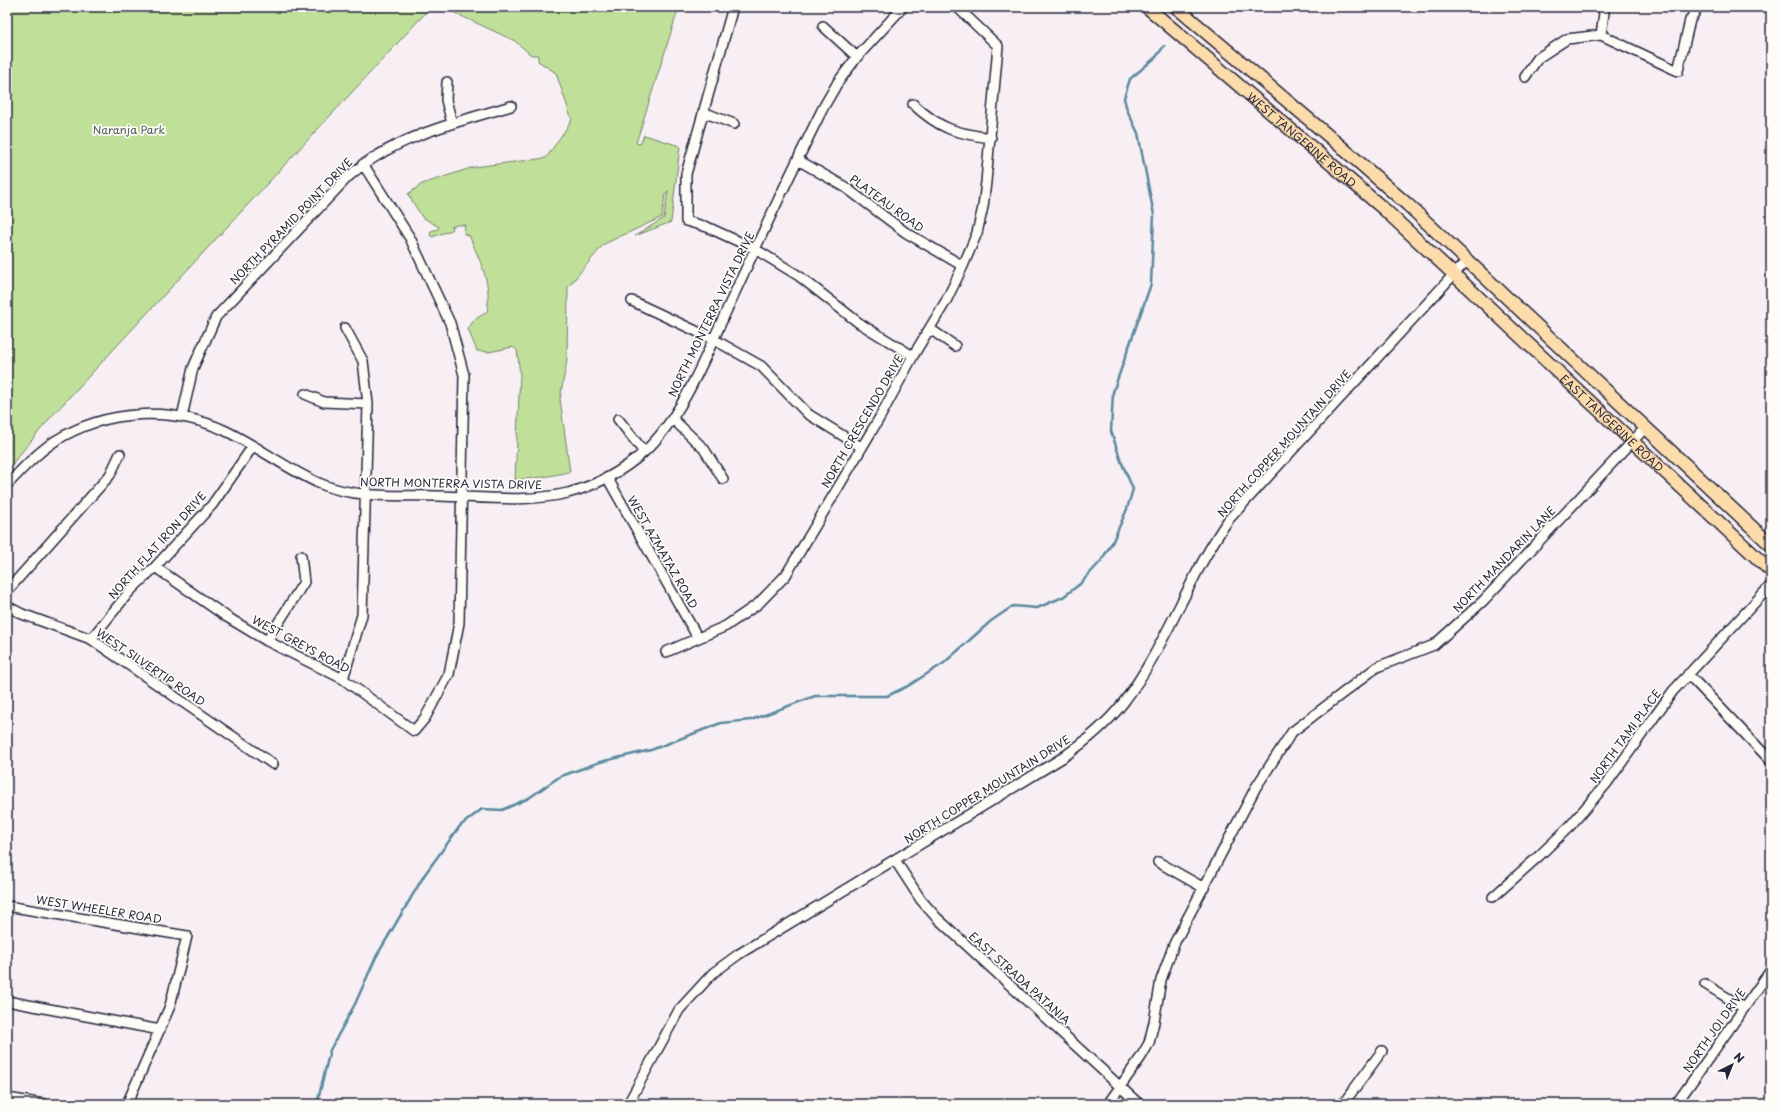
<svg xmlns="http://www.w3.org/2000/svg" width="1778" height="1111" viewBox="0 0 1778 1111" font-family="'Playpen Sans',sans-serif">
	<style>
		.green { fill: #c0e099; stroke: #71816a }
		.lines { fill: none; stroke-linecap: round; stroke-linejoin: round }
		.stream { stroke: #5a899d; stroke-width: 2.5 }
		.minor-casing { stroke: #22223b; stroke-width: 12 }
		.major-casing { stroke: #22223b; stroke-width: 15 }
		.minor { stroke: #fdfcf7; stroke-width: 9 }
		.major { stroke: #fddcac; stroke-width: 12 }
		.labels { text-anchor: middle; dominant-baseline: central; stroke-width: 3.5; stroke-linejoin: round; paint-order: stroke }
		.park-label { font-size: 11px; fill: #515b57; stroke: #fdfcf7 }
		.street-label { font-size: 11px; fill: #22223b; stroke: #fdfcf7 }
	</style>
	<rect width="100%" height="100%" fill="#f7eff4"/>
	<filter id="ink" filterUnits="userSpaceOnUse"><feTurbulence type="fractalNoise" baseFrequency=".025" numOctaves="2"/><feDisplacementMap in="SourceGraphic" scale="8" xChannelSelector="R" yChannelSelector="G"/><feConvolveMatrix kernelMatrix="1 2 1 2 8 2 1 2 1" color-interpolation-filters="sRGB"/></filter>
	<g filter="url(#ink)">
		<path class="green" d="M7 7H431L51 417 7 470Z
			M442 7H679L636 143 640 144 644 135 680 146 671 222 635 236 664 218 668 191 665 195 662 217 604 244 568 287 567 360 560 399 570 472 543 477 515 480 520 374 517 350 513 347 489 352 477 351 468 329 474 320 487 312C492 282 480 262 469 235L466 236 464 233 465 225H457L451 227 452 230 432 237 430 235 431 231 438 229 439 227 422 217 408 194 422 184 474 167 546 158 572 120 556 73 538 61V55H531L515 41Z"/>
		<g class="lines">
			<path class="stream" d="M317 1104 330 1050 355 1004 376 957 425 874 460 826 482 809 502 810 529 798 559 777 600 762 651 750 721 723 751 720 815 696H887L908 686 944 663 991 621 1013 606 1037 608 1063 597 1080 584 1101 561 1113 541 1127 509 1133 489 1121 461 1111 431 1113 392 1151 284 1154 215 1138 133 1127 110 1124 98 1130 79 1156 57 1164 46"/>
			<g class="minor-casing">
				<path id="minor" d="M733 7 686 174V221L707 227 755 249 799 276 859 323 913 356
					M823 26 857 57
					M1601 35 1604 13 1602 7
					M1525 77 1538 58 1567 39 1601 35 1678 71 1690 20 1698 7
					M447 82 446 100 452 123
					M913 104C940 129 955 133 991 138
					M703 112 734 124
					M798 160 845 187 905 232 963 266
					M632 301 713 339 761 366 808 414 861 447
					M930 329 955 346
					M305 394 324 402 368 404
					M182 417 193 368 216 317 348 177C393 137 454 123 511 106
					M618 419 644 452
					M673 419 704 449 723 479
					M608 479 698 638
					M7 485C22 469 37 453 55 441 106 409 172 406 226 431 259 447 288 470 321 484 356 499 401 495 439 496 481 497 526 503 568 493 597 485 622 472 644 452 683 417 708 350 730 303 760 238 791 172 823 108L838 82 857 57 903 7
					M155 567 227 617 267 641 343 679 414 731 425 718 449 674 459 623 464 375 450 323 410 238 363 164
					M7 591 110 475 120 454
					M7 606 22 614 91 639 273 764
					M91 639 130 591 155 567 212 505 253 446
					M267 641 304 582 301 556
					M666 652 726 626 758 604 786 575 880 417 913 356 946 301 963 266 977 233 983 207 986 182 998 46 957 7
					M1688 674 1771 761
					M343 679 362 615 368 404 363 361 345 328
					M895 860 921 900 936 917 1139 1104
					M1158 862 1204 888
					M1493 897 1539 856 1570 826 1607 783 1673 691 1771 585
					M7 906 187 936 170 1006 127 1104
					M1705 984 1744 1008
					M7 1001 160 1030
					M7 1098 44 1104
					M628 1104 679 1010 713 973 739 954 1062 758C1085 742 1106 725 1123 703 1166 647 1188 577 1229 519L1467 260
					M1108 1104 1141 1057 1149 1043 1154 1022 1161 980 1174 944 1256 787 1292 732 1377 667 1434 645 1483 601 1646 427
					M1343 1104 1382 1051
					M1676 1104 1771 970"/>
			</g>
			<g class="major-casing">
				<g id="major">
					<path id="s1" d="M1147 7 1385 210 1771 571"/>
					<path d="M1176 7 1338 144 1408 205 1771 545"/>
				</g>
			</g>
			<use href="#minor" class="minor"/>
			<use href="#major" class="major"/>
		</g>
	</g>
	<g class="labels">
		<g class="park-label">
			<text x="129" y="129">Naranja Park</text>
		</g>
		<g class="street-label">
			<text stroke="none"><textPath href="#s1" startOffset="204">WEST TANGERINE ROAD</textPath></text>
			<text transform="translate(887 203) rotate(36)">PLATEAU ROAD</text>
			<text transform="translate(291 221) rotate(-46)">NORTH PYRAMID POINT DRIVE</text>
			<text transform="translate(711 314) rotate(-64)">NORTH MONTERRA VISTA DRIVE</text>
			<text transform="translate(862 421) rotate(-60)">NORTH CRESCENDO DRIVE</text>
			<text stroke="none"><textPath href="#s1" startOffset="624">EAST TANGERINE ROAD</textPath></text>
			<text transform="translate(1284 443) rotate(-48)">NORTH COPPER MOUNTAIN DRIVE</text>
			<text transform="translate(451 483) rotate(1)">NORTH MONTERRA VISTA DRIVE</text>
			<text transform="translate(157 545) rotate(-48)">NORTH FLAT IRON DRIVE</text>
			<text transform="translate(663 552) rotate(60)">WEST AZMATAZ ROAD</text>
			<text transform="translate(1504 559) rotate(-46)">NORTH MANDARIN LANE</text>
			<text transform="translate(301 644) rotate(28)">WEST GREYS ROAD</text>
			<text transform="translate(151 667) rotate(34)">WEST SILVERTIP ROAD</text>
			<text transform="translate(1625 736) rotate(-54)">NORTH TAMI PLACE</text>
			<text transform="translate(987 789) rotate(-32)">NORTH COPPER MOUNTAIN DRIVE</text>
			<text transform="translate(99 909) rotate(9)">WEST WHEELER ROAD</text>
			<text transform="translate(1020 978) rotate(42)">EAST STRADA PATANIA</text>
			<text transform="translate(1714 1030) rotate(-55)">NORTH JOI DRIVE</text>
		</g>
	</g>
	<rect width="1778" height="1111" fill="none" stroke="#fdfcf7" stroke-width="24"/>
	<rect x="12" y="12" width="1754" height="1087" fill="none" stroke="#22223b" stroke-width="1.5" filter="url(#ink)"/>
	<g transform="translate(1732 1065) rotate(43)" stroke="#fdfcf7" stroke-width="3" paint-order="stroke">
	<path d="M0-3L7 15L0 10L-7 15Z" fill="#22223b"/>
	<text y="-6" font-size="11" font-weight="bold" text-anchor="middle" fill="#22223b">N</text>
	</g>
</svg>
